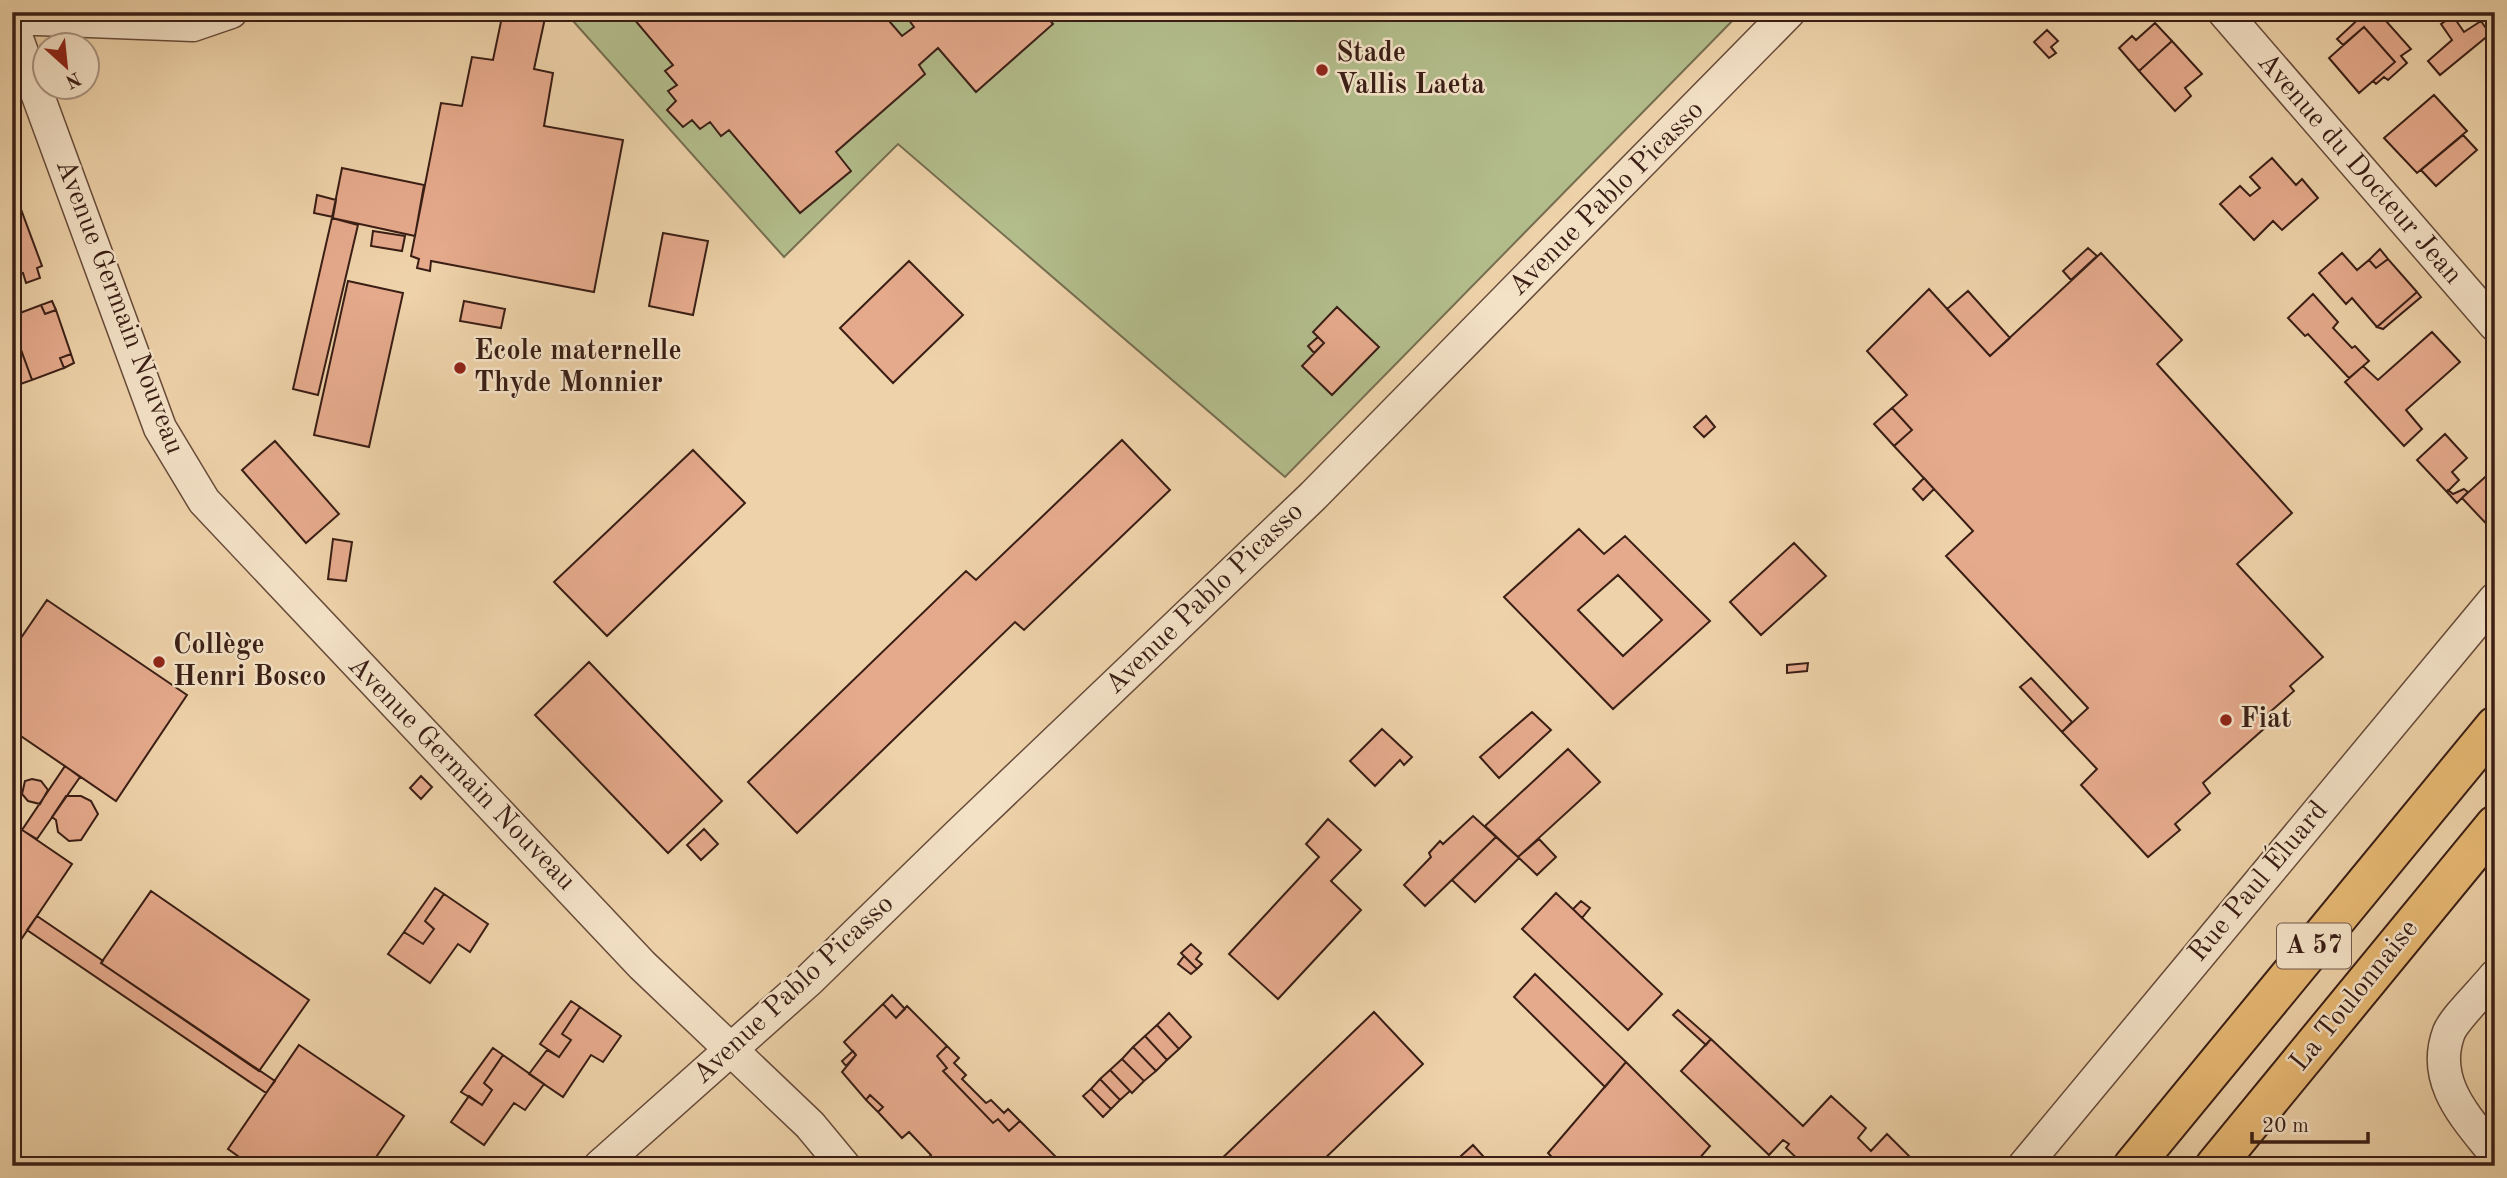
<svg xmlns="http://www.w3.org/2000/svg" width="2507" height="1178" viewBox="0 0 2507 1178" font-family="'Old Standard TT',serif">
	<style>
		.green { fill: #b3bd8c; stroke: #766e50; stroke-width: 2 }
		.building { fill: #e5aa8c; stroke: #3a1e15; stroke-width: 2; fill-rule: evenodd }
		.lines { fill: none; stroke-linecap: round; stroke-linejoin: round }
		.minor-casing { stroke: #674b3a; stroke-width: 35 }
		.motorway-casing { stroke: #3a1e15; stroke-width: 42 }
		.minor { stroke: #f4e2c7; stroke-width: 32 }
		.motorway { stroke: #e7b974; stroke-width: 38 }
		.poi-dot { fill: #8f2418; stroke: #f4e2c7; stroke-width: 2.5 }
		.labels { text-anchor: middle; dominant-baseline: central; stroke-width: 5; stroke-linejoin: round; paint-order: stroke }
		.shield { fill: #f4e2c7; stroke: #72594a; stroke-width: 2 }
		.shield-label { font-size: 26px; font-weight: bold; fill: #3a1e15 }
		.poi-label { font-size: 28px; font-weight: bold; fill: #3a1e15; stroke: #f4e2c7; text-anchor: start }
		.street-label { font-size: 28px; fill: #3a1e15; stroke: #f4e2c7 }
	</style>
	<rect width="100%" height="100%" fill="#eed2a9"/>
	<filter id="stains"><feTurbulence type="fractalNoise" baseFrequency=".00286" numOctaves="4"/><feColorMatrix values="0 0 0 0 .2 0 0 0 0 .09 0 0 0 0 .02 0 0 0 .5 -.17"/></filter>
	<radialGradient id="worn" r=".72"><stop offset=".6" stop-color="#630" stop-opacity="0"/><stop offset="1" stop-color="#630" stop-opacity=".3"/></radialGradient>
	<path class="green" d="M565 12H1741L1285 477 898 144 784 257Z"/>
	<path class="building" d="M503 12 545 18 534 69 553 73 544 126 623 140 594 292 431 261 430 271 417 268 419 259 411 256 441 103 462 106 472 57 493 60Z
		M628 12H902L890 22 902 36 914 27 903 12H1043L1053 24 976 92 938 48 919 65 925 74 836 152 851 171 800 213 729 130 721 136 710 122 700 129 692 120 683 127 667 110 676 101 668 91 677 85 665 71 673 65Z
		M2366 12H2378L2411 49 2401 56 2407 63 2388 80 2384 77 2376 84 2373 81 2395 62 2364 27 2343 45 2337 39Z
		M2453 16 2464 32 2481 21 2490 34 2440 75 2428 61 2452 40 2441 24Z
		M2155 23 2172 41 2139 71 2119 48 2132 36 2136 40Z
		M2364 27 2395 62 2359 93 2329 58Z
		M2047 30 2058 41 2051 47 2056 53 2049 58 2034 42Z
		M2172 41 2202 74 2185 88 2191 96 2175 111 2139 71Z
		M2434 95 2467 131 2417 173 2384 138Z
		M2463 135 2477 150 2436 186 2421 170Z
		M2272 158 2296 185 2302 179 2318 198 2282 230 2273 221 2254 240 2220 204 2240 186 2250 196 2260 188 2250 177Z
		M342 168 424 185 415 236 332 218Z
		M12 185 42 266 37 268 40 278 26 283 23 273 12 277Z
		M317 195 336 200 333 217 314 213Z
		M332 218 358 225 318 395 293 389Z
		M373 231 405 236 402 251 371 246Z
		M663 233 708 241 693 315 649 306Z
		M2088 248 2097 256 2071 280 2063 271Z
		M2380 249 2388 259 2376 268 2369 260Z
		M2101 253 2182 340 2157 364 2292 513 2237 564 2323 657 2290 686 2294 691 2262 719 2267 726 2203 783 2210 793 2175 824 2180 830 2148 857 2081 785 2097 769 2062 732 2088 708 1946 556 1973 531 1894 446 1912 430 1892 408 1907 395 1867 351 1929 289 1990 356Z
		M2342 253 2357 270 2369 260 2376 268 2388 259 2417 292 2377 327 2352 298 2346 304 2319 273Z
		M909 261 963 315 893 383 840 328Z
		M348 281 403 293 369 447 314 435Z
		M1968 291 2010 338 1990 356 1947 309Z
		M2417 292 2421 297 2383 329 2377 327Z
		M2313 294 2338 322 2333 328 2352 348 2355 346 2369 361 2349 378 2308 334 2305 336 2288 318Z
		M52 301 56 310 45 314 41 305Z
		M464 301 505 309 501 328 460 321Z
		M41 305 45 314 56 310 71 354 60 358 64 368 32 380 12 325V316Z
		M1337 307 1379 347 1332 395 1302 366 1324 343 1313 332Z
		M12 325 32 380 12 387Z
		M2432 332 2460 362 2406 410 2422 429 2404 446 2345 382 2363 366 2378 380Z
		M1318 337 1324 343 1314 353 1308 346Z
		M71 354 74 363 64 368 60 358Z
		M1892 408 1912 430 1894 446 1874 424Z
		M1706 416 1715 427 1704 437 1694 427Z
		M2445 434 2467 458 2452 472 2459 480 2447 492 2417 460Z
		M1122 440 1170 490 1024 630 1015 622 797 833 748 782 966 571 976 580Z
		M275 441 339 514 306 543 242 470Z
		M693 450 745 503 607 636 554 582Z
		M2495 468V533L2462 498Z
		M1924 478 1934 489 1923 500 1913 489Z
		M2464 489 2468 492 2457 503 2447 492 2448 490 2453 494Z
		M1579 529 1604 554 1625 536 1710 621 1613 709 1504 597ZM1618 575 1662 620 1623 656 1578 610Z
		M333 539 352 542 346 581 328 579Z
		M1794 543 1826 576 1761 635 1730 602Z
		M47 600 187 695 116 801 12 730V651Z
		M589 662 722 801 668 853 535 715Z
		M1808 663 1807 671 1787 673V665Z
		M2031 678 2072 722 2062 732 2020 687Z
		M1532 712 1551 730 1499 778 1480 757Z
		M1382 729 1412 757 1404 765 1400 760 1375 786 1350 761Z
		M1568 749 1600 782 1518 857 1485 826Z
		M65 766 80 777 37 839 22 830Z
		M421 776 432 787 421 799 410 788Z
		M32 779 41 781 48 790 40 804 28 801 22 794 25 781Z
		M66 796H81L91 801 98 814 81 840 69 841 58 832 56 820 52 817Z
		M1473 816 1496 837 1425 906 1404 885 1431 857 1429 853 1440 841 1443 844Z
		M1328 819 1361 850 1331 881 1361 910 1278 999 1229 954 1319 857 1306 844Z
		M12 823 72 864 12 953Z
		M704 829 718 844 701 860 687 845Z
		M1496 837 1519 858 1475 902 1452 880Z
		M1539 839 1556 857 1537 875 1518 857Z
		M435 888 444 894 425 921 434 929 423 944 404 932Z
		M151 891 309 1000 259 1071 101 963Z
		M1556 893 1662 994 1628 1030 1522 929Z
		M444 894 488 924 470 952 458 944 430 983 388 954 404 932 423 944 434 929 425 921Z
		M1581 901 1590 908 1582 918 1573 909Z
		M37 916 103 961 101 963 275 1081 266 1093 27 930Z
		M1191 944 1201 953 1196 959 1202 964 1197 969 1181 953Z
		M1184 956 1197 969 1191 974 1178 964Z
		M1535 974 1626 1062 1605 1087 1514 997Z
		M892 995 905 1009 896 1018 883 1004Z
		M571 1001 580 1007 562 1034 571 1040 559 1057 540 1044Z
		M883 1004 896 1018 907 1006 947 1046 937 1056 947 1068 943 1071 993 1123 998 1119 1009 1131 1020 1121 1060 1161 1056 1166H929L925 1162 931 1155 909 1132 902 1138 878 1112 883 1107 870 1095 866 1100 842 1072 856 1055 844 1042Z
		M580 1007 621 1036 603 1062 591 1055 563 1097 529 1074 547 1050 559 1057 571 1040 562 1034Z
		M1678 1010 1711 1039 1706 1045 1673 1015Z
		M1374 1012 1423 1064 1317 1166H1214Z
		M1169 1013 1191 1037 1179 1049 1157 1025Z
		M1157 1025 1179 1049 1167 1060 1145 1036Z
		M1145 1036 1167 1060 1156 1071 1133 1047Z
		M1711 1039 1803 1126 1831 1096 1866 1128 1858 1138 1871 1151 1887 1134 1919 1166H1805L1786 1148 1789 1144 1783 1140 1769 1155 1681 1071Z
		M299 1045 404 1116 370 1166H252L228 1149Z
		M947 1046 959 1058 954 1063 966 1075 962 1079 986 1103 991 1100 1004 1113 1008 1109 1020 1121 1009 1131 998 1119 993 1123 943 1071 947 1068 937 1056Z
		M1133 1047 1156 1071 1144 1081 1122 1059Z
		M493 1048 503 1055 484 1083 492 1090 482 1105 461 1092Z
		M853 1051 856 1055 846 1066 842 1061Z
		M503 1055 544 1084 525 1110 514 1103 484 1145 451 1122 469 1096 482 1105 492 1090 484 1083Z
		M1122 1059 1144 1081 1132 1093 1110 1070Z
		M1626 1062 1710 1146 1693 1166H1595L1589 1159 1582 1166H1560L1548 1153Z
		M1110 1070 1130 1091 1120 1100 1100 1079Z
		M1100 1079 1120 1100 1111 1109 1091 1089Z
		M1091 1089 1111 1109 1103 1117 1083 1096Z
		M870 1095 883 1107 878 1112 866 1100Z
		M1473 1145 1492 1166H1450Z"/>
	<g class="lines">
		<g class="minor-casing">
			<path id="minor" d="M2224 12 2495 325
				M12 18 193 25 231 12
				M12 25 160 428 204 501 642 965 810 1125 844 1166
				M2495 976C2484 990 2455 1018 2449 1032 2430 1082 2467 1118 2495 1154
				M600 1166 809 980 958 835 1313 496 1789 12
				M2024 1166 2495 599"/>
		</g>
		<g class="motorway-casing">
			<path id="motorway" d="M2133 1166 2495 726
				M2215 1166 2495 825"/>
		</g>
		<use href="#minor" class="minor"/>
		<use href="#motorway" class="motorway"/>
	</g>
	<g class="poi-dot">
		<circle cx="1322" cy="70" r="7"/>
		<circle cx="460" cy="368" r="7"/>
		<circle cx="159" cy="662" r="7"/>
		<circle cx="2226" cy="720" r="7"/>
	</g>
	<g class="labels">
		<rect class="shield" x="2277" y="923.5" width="74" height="45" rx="5"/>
		<g class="shield-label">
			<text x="2314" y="946">A 57</text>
		</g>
		<g class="poi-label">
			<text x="1336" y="54">Stade<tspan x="1336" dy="32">Vallis Laeta</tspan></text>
			<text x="474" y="352">Ecole maternelle<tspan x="474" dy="32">Thyde Monnier</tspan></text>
			<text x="173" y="646">Collège<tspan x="173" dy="32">Henri Bosco</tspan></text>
			<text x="2240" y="720">Fiat</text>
		</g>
		<g class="street-label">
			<text transform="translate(2359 169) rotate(49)">Avenue du Docteur Jean</text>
			<text transform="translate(1607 199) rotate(-45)">Avenue Pablo Picasso</text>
			<text transform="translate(119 307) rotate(69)">Avenue Germain Nouveau</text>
			<text transform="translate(1205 599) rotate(-44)">Avenue Pablo Picasso</text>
			<text transform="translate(461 774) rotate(46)">Avenue Germain Nouveau</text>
			<text transform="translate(2259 882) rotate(-50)">Rue Paul Éluard</text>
			<text transform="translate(794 990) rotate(-43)">Avenue Pablo Picasso</text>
			<text transform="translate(2355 996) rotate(-51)">La Toulonnaise</text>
		</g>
	</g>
	<rect width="2507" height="1178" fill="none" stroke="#eed2a9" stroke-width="42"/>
	<rect x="14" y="14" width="2479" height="1150" fill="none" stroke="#3a1e15" stroke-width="3.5"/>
	<rect x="21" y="21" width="2465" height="1136" fill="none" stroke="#3a1e15" stroke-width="2"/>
	<g transform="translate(66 66) rotate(153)"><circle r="33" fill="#f4e2c7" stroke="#aa9480" stroke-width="2"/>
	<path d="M0-5L12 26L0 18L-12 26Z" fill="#8f2418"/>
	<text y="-10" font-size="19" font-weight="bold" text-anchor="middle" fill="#3a1e15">N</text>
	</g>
	<path d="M2252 1132v10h116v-10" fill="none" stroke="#3a1e15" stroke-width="3.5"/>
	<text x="2262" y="1132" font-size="21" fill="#3a1e15" stroke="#f4e2c7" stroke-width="5" paint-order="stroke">20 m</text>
	<rect width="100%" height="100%" filter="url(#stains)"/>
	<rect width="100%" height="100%" fill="url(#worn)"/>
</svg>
